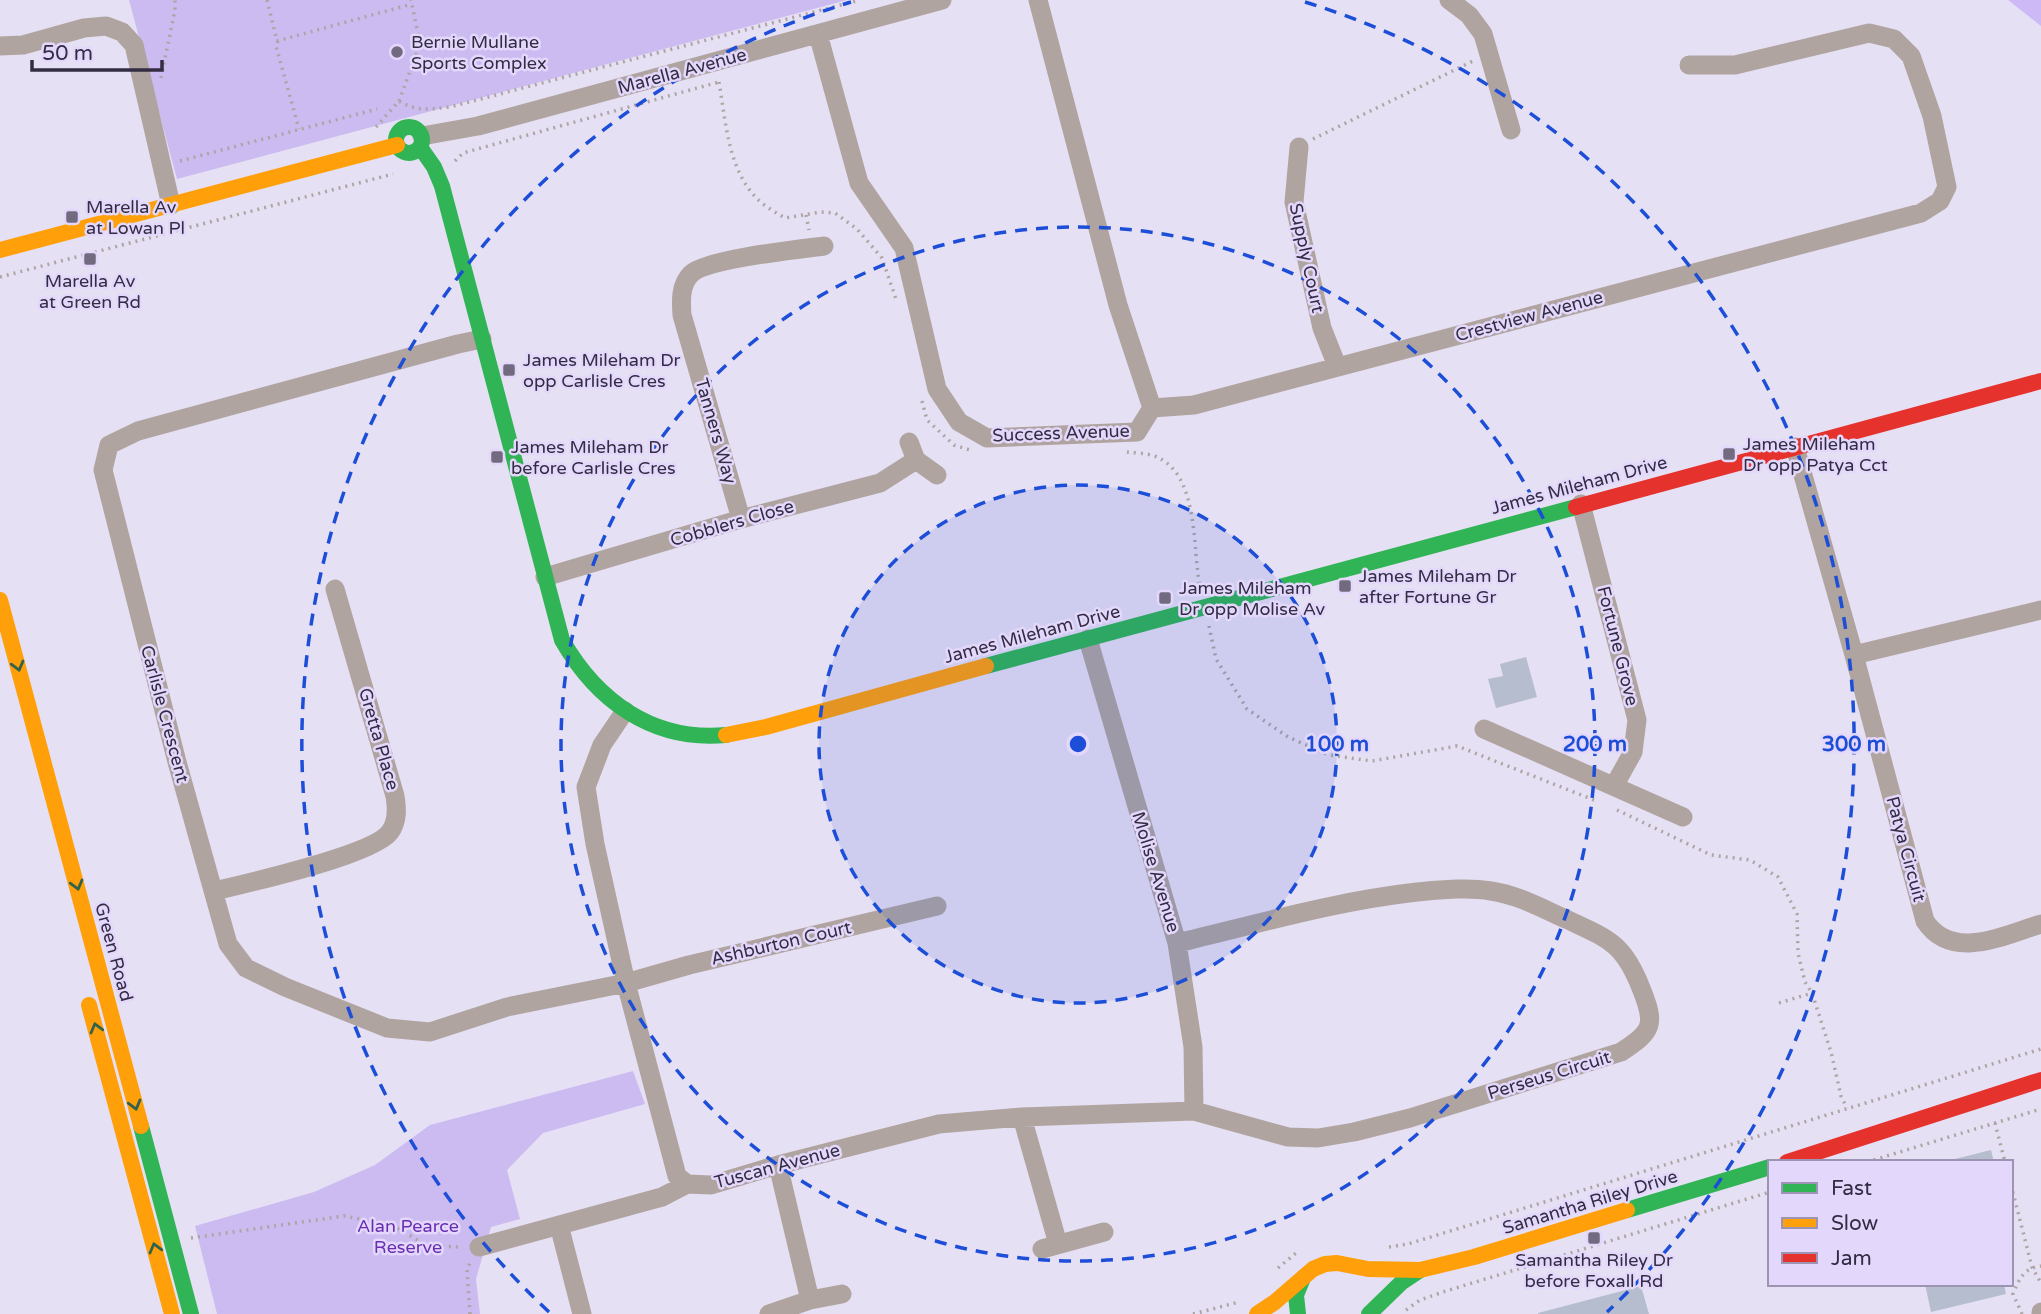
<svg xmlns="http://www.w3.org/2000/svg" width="2041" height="1314" viewBox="0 0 2041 1314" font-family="'Varela Round',sans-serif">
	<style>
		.green { fill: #ccbbf1 }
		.forest { fill: #cdb9f5 }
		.building { fill: #b5bdce }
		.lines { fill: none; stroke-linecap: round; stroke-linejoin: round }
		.path { stroke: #aea4a4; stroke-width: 3.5; stroke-dasharray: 2 5; stroke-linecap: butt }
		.street { stroke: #b0a4a0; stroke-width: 19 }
		.fast { stroke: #30b455; stroke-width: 16 }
		.slow { stroke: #ff9f0a; stroke-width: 16 }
		.jam { stroke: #e5322d; stroke-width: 16 }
		.oneway { stroke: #32624a }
		.ring { fill: none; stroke: #1d4ed8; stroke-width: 3.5; stroke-dasharray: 12 9 }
		.poi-dot { fill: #726b80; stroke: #e3d8fc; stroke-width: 2.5 }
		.labels { text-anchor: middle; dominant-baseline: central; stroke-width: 5; stroke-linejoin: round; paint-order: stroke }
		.poi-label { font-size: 18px; fill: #332c42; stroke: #e3d8fc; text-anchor: start }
		.street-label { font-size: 18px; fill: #332c42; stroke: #e3d8fc }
		.park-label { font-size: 18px; fill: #692db2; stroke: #e3d8fc }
		.centre { fill: #1d4ed8; stroke: #e3d8fc; stroke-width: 3.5 }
		.ring-label { font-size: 21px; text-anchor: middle; font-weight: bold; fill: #1d4ed8; stroke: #e3d8fc; stroke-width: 5; stroke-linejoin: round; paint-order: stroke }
	</style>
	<rect width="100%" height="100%" fill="#e6e0f4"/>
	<path class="green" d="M129 0H847L177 179Z
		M633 1071 645 1104 543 1133 507 1170 520 1219 491 1227 476 1279 480 1314H217L195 1226 314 1192 375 1165 430 1125Z"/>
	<path class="forest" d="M2008 0H2041V26Z"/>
	<path class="building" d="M1526 657 1537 697 1496 708 1488 679 1503 676 1500 664Z
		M1991 1150 1994 1162H1947V1161Z
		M1925 1284H2004L2006 1294 1931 1312Z
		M1641 1286 1649 1314H1538V1313Z"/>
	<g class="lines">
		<path class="path" d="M267 0 277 41 412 4
			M278 41 276 46 299 129
			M161 78 175 10V0
			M719 82C726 122 728 175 762 203 769 209 777 213 785 218L821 212 835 213 857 229 882 258 897 302
			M399 101 420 44 411 0
			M376 127 399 101C417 112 430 109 450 107L860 0
			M1313 139 1473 61
			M180 161 377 109
			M455 161 463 153 719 82
			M806 215 809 230
			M0 277 393 174
			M922 401 927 420 954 445 970 450
			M1127 452C1135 453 1146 453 1154 456 1200 472 1192 549 1200 587
			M1209 626 1216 659 1247 709 1288 737 1329 755 1372 761 1457 746 1594 800
			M1617 810 1711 855 1750 860 1778 877 1797 914 1798 953 1805 982 1812 993 1831 1052 1841 1096 1847 1108
			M1779 1003 1812 993
			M1995 1123 2005 1162
			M1867 1162 2041 1109
			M2011 1185 2032 1267 2041 1283
			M191 1238 344 1216 392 1225 428 1246 462 1247
			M1389 1247 1408 1244 2041 1049
			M1278 1268 1296 1253
			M1406 1310 1420 1300 1446 1291 1770 1192
			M470 1314 467 1269 471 1261
			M1193 1314 1239 1302
			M2022 1314 2013 1294C2019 1279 2024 1268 2041 1266"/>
		<path class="street" d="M1038 0 1118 305 1152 408 1194 405 1921 213 1940 201 1947 187 1932 116 1911 56 1894 39 1869 33 1735 65H1689
			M1449 0 1469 15 1483 34 1511 130
			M818 34 859 183 904 248 937 389 959 422 987 438 1137 432 1152 408
			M0 46 23 45 84 28 106 26 122 32 134 45 171 205
			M422 136 478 126 942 0
			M1299 147 1294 202 1322 328 1337 366
			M482 339 458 344 138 431 109 445 103 470 177 762 228 944 246 968 285 987 387 1028 430 1032 507 1007 626 983 689 965 937 906
			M909 442 916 460 937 475
			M1795 447 1854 655 1925 921C1952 962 2004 935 2041 924
			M1581 504 1637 720 1633 752 1614 786
			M741 519 682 315C681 301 680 285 691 274 706 259 800 249 824 246
			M545 577 741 519 880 483 916 460
			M1088 639 1177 943 1193 1047 1194 1111
			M1854 655 2041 610
			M625 711 602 745 586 787 595 844 626 983 677 1176 687 1184 711 1185 778 1165 939 1124 1022 1117 1194 1111 1288 1137 1318 1138 1354 1132 1410 1118 1621 1052C1653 1031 1656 1025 1641 988 1623 942 1608 939 1566 919 1541 908 1518 895 1491 891 1467 887 1441 890 1417 892 1336 901 1257 924 1177 943
			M1484 729 1683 817
			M215 891C248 883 373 855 390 832 398 821 397 808 395 796L335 589
			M1022 1117 1058 1244
			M778 1165 810 1300
			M559 1225 582 1314
			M479 1247 662 1197 687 1184
			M1042 1249 1104 1232
			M769 1314 810 1300 842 1294
			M2041 1314V1312"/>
		<path class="fast" d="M396 140a13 13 0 1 1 26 0a13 13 0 1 1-26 0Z
			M420 147 434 167 442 186 562 640C597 701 653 742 726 735
			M986 666 1576 507
			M141 1126 191 1314
			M1627 1210 1770 1167
			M1298 1314 1296 1295 1303 1278
			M1369 1314 1402 1282 1420 1270"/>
		<path class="slow" d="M0 250 397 145
			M0 600 141 1126
			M726 735 766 727 986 666
			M89 1005 172 1314
			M1257 1314 1275 1302 1313 1269 1325 1264 1337 1263 1368 1269 1420 1270 1474 1257 1627 1210"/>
		<path class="jam" d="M1576 507 2041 381
			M1787 1162 2041 1080"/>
	</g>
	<defs><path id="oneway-chevron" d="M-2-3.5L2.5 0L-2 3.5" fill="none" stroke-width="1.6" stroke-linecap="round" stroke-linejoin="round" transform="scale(1.75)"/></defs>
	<g class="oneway">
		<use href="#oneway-chevron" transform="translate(18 666) rotate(75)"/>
		<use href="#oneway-chevron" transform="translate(77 885) rotate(75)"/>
		<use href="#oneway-chevron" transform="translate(96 1028) rotate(-105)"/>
		<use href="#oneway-chevron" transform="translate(135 1105) rotate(75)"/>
		<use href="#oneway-chevron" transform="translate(155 1248) rotate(-105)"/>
	</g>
	<circle cx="1078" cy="744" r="259" fill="#1d4ed8" fill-opacity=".12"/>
	<g class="ring">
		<circle cx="1078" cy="744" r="259"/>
		<circle cx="1078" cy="744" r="517"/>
		<path d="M549 1312A776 776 0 0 1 851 2M1305 2A776 776 0 0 1 1607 1312"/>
	</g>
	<g class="poi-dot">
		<circle cx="397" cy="52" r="7"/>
		<rect x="65" y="210" width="14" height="14" rx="3.5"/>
		<rect x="83" y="252" width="14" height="14" rx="3.5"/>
		<rect x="502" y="363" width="14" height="14" rx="3.5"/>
		<rect x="1722" y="447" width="14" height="14" rx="3.5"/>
		<rect x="490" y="450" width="14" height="14" rx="3.5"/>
		<rect x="1338" y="579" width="14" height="14" rx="3.5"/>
		<rect x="1158" y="591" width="14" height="14" rx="3.5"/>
		<rect x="1587" y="1231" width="14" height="14" rx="3.5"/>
	</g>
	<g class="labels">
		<g class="poi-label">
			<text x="411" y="42">Bernie Mullane<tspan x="411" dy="21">Sports Complex</tspan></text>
			<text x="86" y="207">Marella Av<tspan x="86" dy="21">at Lowan Pl</tspan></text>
			<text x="90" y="281" text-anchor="middle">Marella Av<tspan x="90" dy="21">at Green Rd</tspan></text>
			<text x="523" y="360">James Mileham Dr<tspan x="523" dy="21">opp Carlisle Cres</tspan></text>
			<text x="1743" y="444">James Mileham<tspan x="1743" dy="21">Dr opp Patya Cct</tspan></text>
			<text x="511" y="447">James Mileham Dr<tspan x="511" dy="21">before Carlisle Cres</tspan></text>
			<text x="1359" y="576">James Mileham Dr<tspan x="1359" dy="21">after Fortune Gr</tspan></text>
			<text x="1179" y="588">James Mileham<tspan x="1179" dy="21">Dr opp Molise Av</tspan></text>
			<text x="1594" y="1260" text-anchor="middle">Samantha Riley Dr<tspan x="1594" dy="21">before Foxall Rd</tspan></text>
		</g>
		<g class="street-label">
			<text transform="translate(682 71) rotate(-15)">Marella Avenue</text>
			<text transform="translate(1307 258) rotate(78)">Supply Court</text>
			<text transform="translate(1529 316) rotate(-15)">Crestview Avenue</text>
			<text transform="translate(716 431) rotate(74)">Tanners Way</text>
			<text transform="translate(1061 433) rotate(-2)">Success Avenue</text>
			<text transform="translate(1579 485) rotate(-15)">James Mileham Drive</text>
			<text transform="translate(732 523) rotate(-16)">Cobblers Close</text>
			<text transform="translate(1032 634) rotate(-15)">James Mileham Drive</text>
			<text transform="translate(1618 646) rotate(76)">Fortune Grove</text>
			<text transform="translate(165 714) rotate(75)">Carlisle Crescent</text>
			<text transform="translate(379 739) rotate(74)">Gretta Place</text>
			<text transform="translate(1906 849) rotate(75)">Patya Circuit</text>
			<text transform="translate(1156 872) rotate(73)">Molise Avenue</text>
			<text transform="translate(781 943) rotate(-13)">Ashburton Court</text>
			<text transform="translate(114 952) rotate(75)">Green Road</text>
			<text transform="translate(1549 1075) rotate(-17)">Perseus Circuit</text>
			<text transform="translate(777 1166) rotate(-15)">Tuscan Avenue</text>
			<text transform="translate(1590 1202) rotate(-17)">Samantha Riley Drive</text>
		</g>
		<g class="park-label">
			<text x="408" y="1226">Alan Pearce<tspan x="408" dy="21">Reserve</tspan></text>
		</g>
	</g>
	<circle cx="1078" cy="744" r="10" class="centre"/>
	<g class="ring-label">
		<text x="1337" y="751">100 m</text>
		<text x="1595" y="751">200 m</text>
		<text x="1854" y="751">300 m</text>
	</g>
	<rect x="1768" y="1160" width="245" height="126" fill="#e3d8fc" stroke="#9d93b2" stroke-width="2"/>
	<rect x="1782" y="1183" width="35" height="10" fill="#30b455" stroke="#9d93b2" stroke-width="2"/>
	<text x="1831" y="1195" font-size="21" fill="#332c42">Fast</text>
	<rect x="1782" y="1218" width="35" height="10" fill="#ff9f0a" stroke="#9d93b2" stroke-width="2"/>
	<text x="1831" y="1230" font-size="21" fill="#332c42">Slow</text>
	<rect x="1782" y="1253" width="35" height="10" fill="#e5322d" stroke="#9d93b2" stroke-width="2"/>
	<text x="1831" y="1265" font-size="21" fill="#332c42">Jam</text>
	<path d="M32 60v10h130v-10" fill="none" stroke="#332c42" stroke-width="3.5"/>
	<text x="42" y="60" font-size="21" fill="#332c42" stroke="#e3d8fc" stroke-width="5" paint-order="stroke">50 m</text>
</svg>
